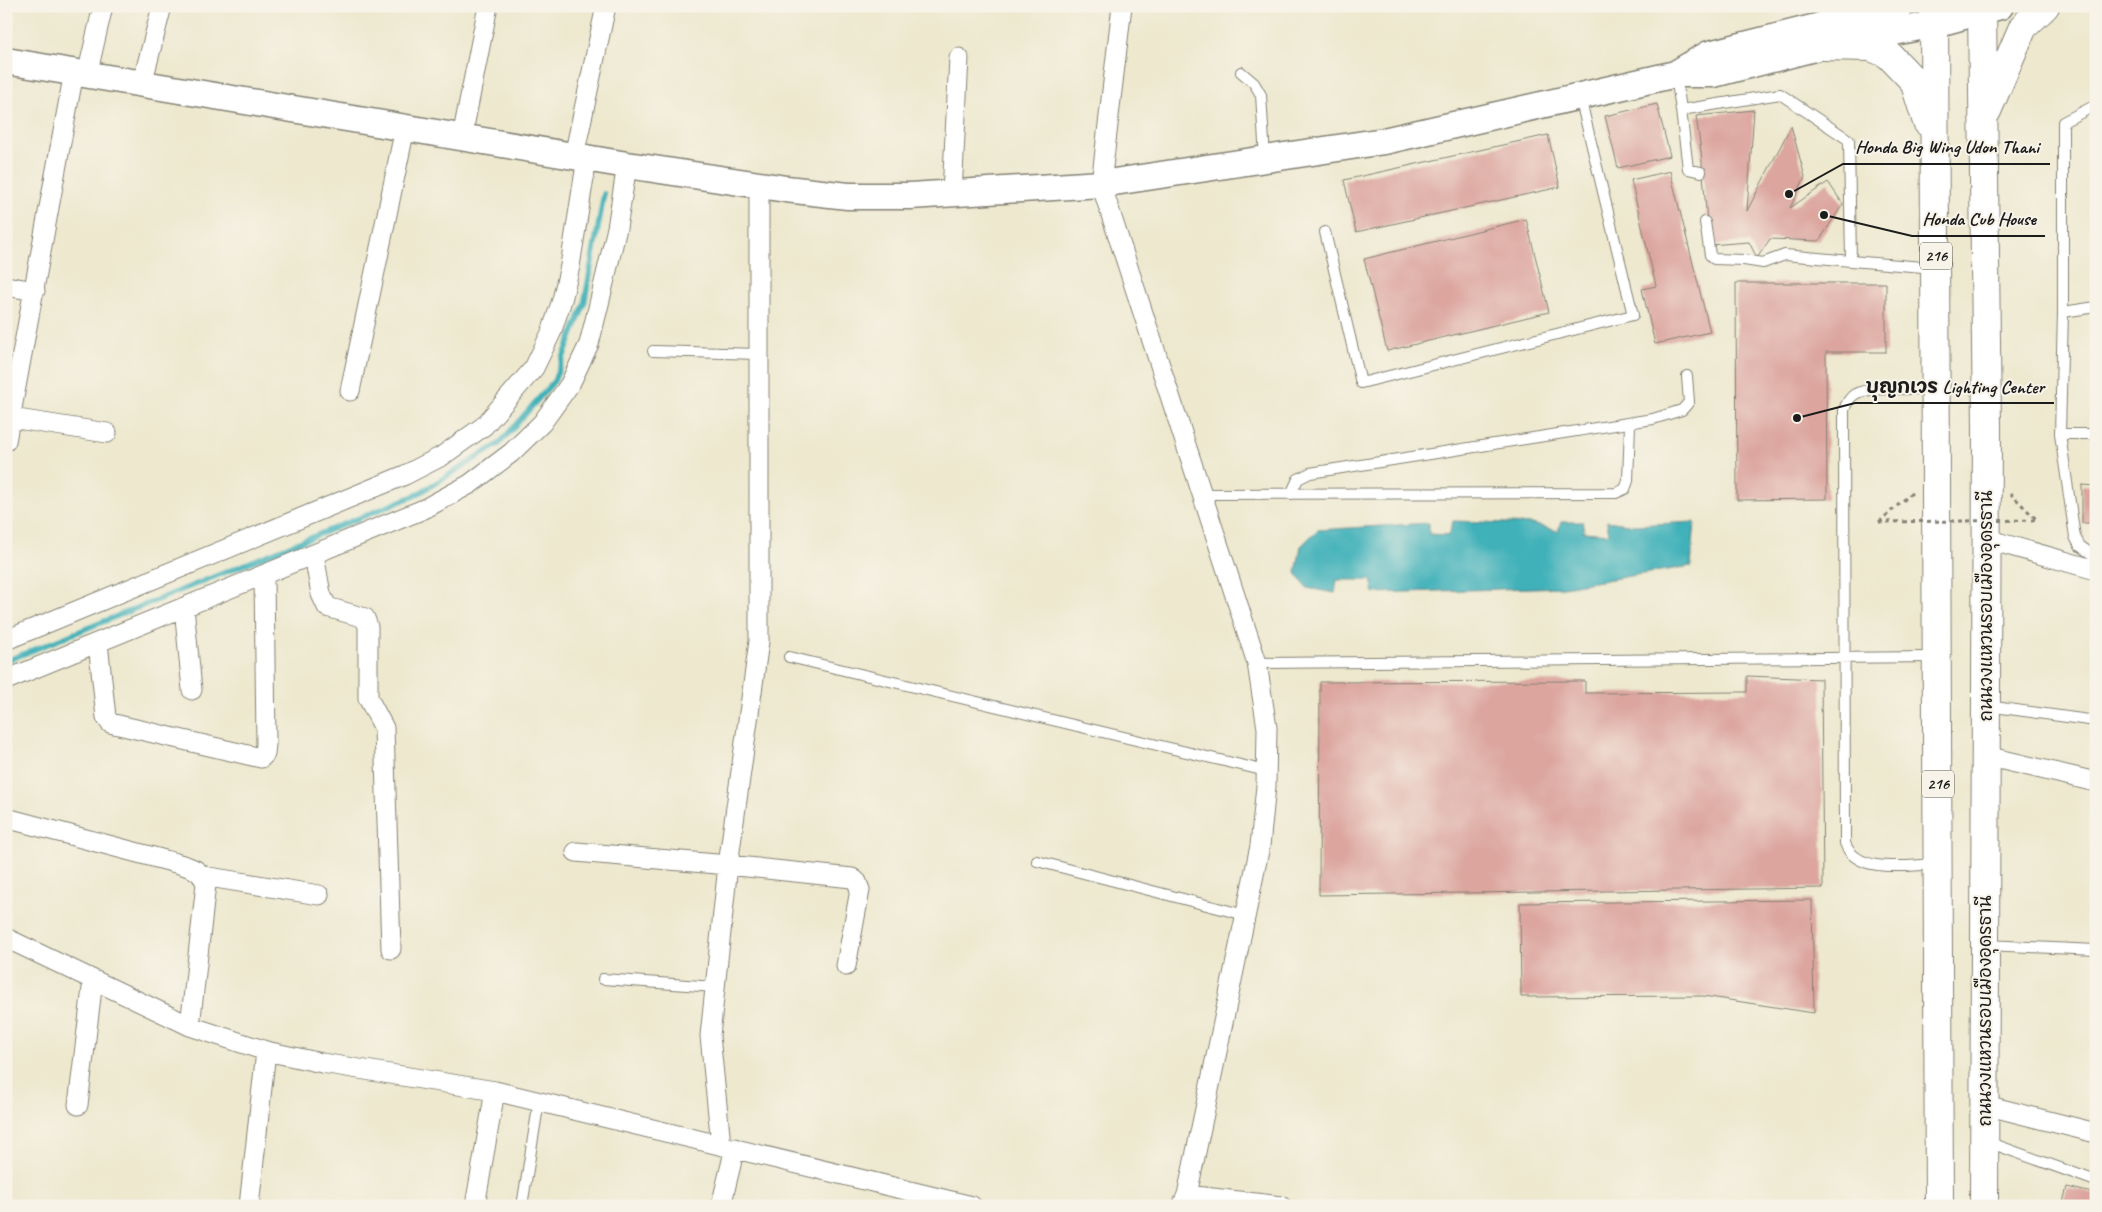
<svg xmlns="http://www.w3.org/2000/svg" width="2102" height="1212" viewBox="0 0 2102 1212" font-family="Caveat,'Playpen Sans Thai',sans-serif">
	<style>
		.water { fill: #40b1b9; stroke: #2e666a }
		.lines { fill: none; stroke-linecap: round; stroke-linejoin: round }
		.stream { stroke: #40b1b9; stroke-width: 5.5 }
		.building { fill: #dca69f }
		.service-casing { stroke: #848275; stroke-width: 12 }
		.minor-casing { stroke: #848275; stroke-width: 21 }
		.secondary-casing { stroke: #848275; stroke-width: 29 }
		.primary-casing { stroke: #848275; stroke-width: 30 }
		.path { stroke: #848275; stroke-width: 3; stroke-dasharray: 4 4; stroke-linecap: butt }
		.service { stroke: #fff; stroke-width: 10 }
		.minor { stroke: #fff; stroke-width: 19 }
		.secondary { stroke: #fff; stroke-width: 26 }
		.primary { stroke: #fff; stroke-width: 28 }
		.path-bridge { stroke: #848275; stroke-width: 3; stroke-dasharray: 4 4; stroke-linecap: butt }
		.labels { text-anchor: middle; dominant-baseline: central; stroke-width: 4; stroke-linejoin: round; paint-order: stroke }
		.shield { fill: #f7f3e8; stroke: #5e5c59; stroke-width: 1 }
		.shield-label { font-size: 16px; font-weight: bold; fill: #1c1c1c }
		.street-label { font-size: 18px; fill: #1c1c1c; stroke: #f7f3e8 }
		.leader { fill: none; stroke: #1c1c1c; stroke-width: 2 }
		.callout-dot { fill: #1c1c1c; stroke: #f7f3e8; stroke-width: 2 }
		.callout-label { font-size: 19px; text-anchor: middle; font-weight: bold; fill: #1c1c1c; stroke: #f7f3e8; stroke-width: 4; stroke-linejoin: round; paint-order: stroke }
	</style>
	<rect width="100%" height="100%" fill="#f7f3e8"/>
	<filter id="ink" filterUnits="userSpaceOnUse"><feTurbulence type="fractalNoise" baseFrequency=".02" numOctaves="2"/><feDisplacementMap in="SourceGraphic" scale="10" xChannelSelector="R" yChannelSelector="G"/><feConvolveMatrix kernelMatrix="1 2 1 2 8 2 1 2 1" color-interpolation-filters="sRGB"/></filter>
	<filter id="wash" filterUnits="userSpaceOnUse"><feTurbulence type="fractalNoise" baseFrequency=".0096" numOctaves="4" result="noise"/><feDisplacementMap in="SourceGraphic" scale="20" xChannelSelector="R" yChannelSelector="G"/><feGaussianBlur stdDeviation="1.12" result="paint"/><feColorMatrix in="noise" values="0 0 0 0 0 0 0 0 0 0 0 0 0 0 0 0 0 1.4 0 .05"/><feComposite in="paint" operator="in"/></filter>
	<g filter="url(#wash)">
		<rect width="100%" height="100%" fill="#ede8ce"/>
		<path class="water" d="M1453 521 1532 524 1558 531 1561 522H1583L1584 532 1609 534 1607 521 1635 525 1695 522 1691 566 1563 587 1374 593 1371 580H1337L1335 593 1307 588 1296 573 1301 546 1317 530 1429 523V534L1449 535Z"/>
		<g class="lines">
			<path class="stream" d="M6 661 416 495 499 444 554 381 584 305 604 194"/>
		</g>
		<g id="blocks">
			<path class="building" d="M1657 104 1670 156 1618 168 1605 116Z
				M1754 110 1747 211 1791 126 1805 177 1790 208 1828 182 1843 204 1819 241 1770 239 1757 258 1749 242 1709 245 1701 151 1696 116Z
				M1548 135 1560 187 1356 232 1344 180Z
				M1670 171 1710 332 1655 344 1642 289 1656 286 1631 180Z
				M1526 219 1549 312 1387 351 1364 259Z
				M1736 283H1886V352H1826L1827 499 1737 500Z
				M2082 485 2096 486V523H2082Z
				M1747 676 1821 679 1823 888 1319 895 1320 682 1585 681V693L1747 692Z
				M1812 900 1814 1013 1703 996 1521 997 1520 903Z
				M2067 1187 2096 1194V1206H2062Z"/>
		</g>
	</g>
	<g filter="url(#ink)">
		<use href="#blocks" fill-opacity="0" stroke="#848275" stroke-width="1"/>
		<g class="lines">
			<g class="service-casing">
				<path id="service" d="M1241 72 1254 83 1261 95 1265 158
					M1676 75 1681 110 1780 94 1849 140 1851 261 1935 268
					M2096 105 2063 122V312L2060 434 2075 537 2080 546 2096 557
					M1681 110 1688 169 1701 172
					M1705 222 1710 255 1714 259 1744 260 1763 263 1785 255 1851 261
					M1325 232 1361 383 1633 315 1580 97
					M2063 312 2096 307
					M653 351 759 354
					M1934 389C1915 390 1869 386 1855 394 1849 398 1846 404 1844 410L1845 843C1856 875 1909 865 1936 864
					M2060 434H2096
					M1203 494 1616 493 1625 489 1628 481 1630 424
					M1291 494 1298 479 1310 473 1653 419 1682 410 1689 402 1687 376
					M789 657 1266 771
					M1257 663 1935 657
					M1987 706 2096 721
					M1037 861 1245 915
					M1986 945 2096 950
					M603 979 715 987
					M1985 1141 2096 1181
					M522 1206 539 1101"/>
			</g>
			<g class="minor-casing">
				<path id="minor" d="M1122 6 1101 184 1257 663 1267 728 1266 786 1260 846 1187 1195 1182 1206
					M87 75 103 6
					M142 84 162 6
					M462 137 488 6
					M574 156 606 6
					M952 193 959 58
					M6 286 35 291
					M350 391 405 128
					M11 418 107 433
					M6 441 74 72
					M1986 539 2096 570
					M314 555 321 594 327 607 365 618 368 627V698L384 728 391 949
					M184 607 192 690
					M6 640 405 475 442 456 484 426 534 368 551 333 562 300 570 266 587 158
					M98 643 106 717 110 723 261 758 265 754 266 744 264 575
					M6 680 424 509 470 484 511 453 542 423 570 384 589 344 599 304 617 228 627 165
					M1986 756 2096 782
					M6 818 176 863C190 867 201 869 206 884L190 1026
					M576 852 728 865 852 878 857 882 860 890 846 966
					M203 876 319 895
					M6 938 190 1026 266 1051 322 1063 495 1091 972 1206
					M78 1105 93 980
					M1985 1105 2096 1133
					M721 1144 710 1036 728 865 759 641V185
					M1187 1195 1281 1206
					M249 1206 266 1051
					M475 1206 495 1091
					M721 1206 735 1148"/>
			</g>
			<g class="secondary-casing">
				<path id="secondary" d="M6 61 627 165 786 189 848 196H910L1101 184 1384 141 1676 74H1714L1822 46 1935 24 2000 6
					M1677 73 1709 54 1900 6"/>
			</g>
			<g class="primary-casing">
				<path id="primary" d="M1934 6 1939 1206
					M1982 6 1987 427 1984 1206
					M1823 26 1862 6
					M1822 46 1871 47 1888 54 1914 81 1927 122
					M1987 111 2023 27 2045 6"/>
			</g>
			<path class="path" d="M2010 493 2037 520
				M1879 522 1914 491"/>
			<use href="#service" class="service"/>
			<use href="#minor" class="minor"/>
			<use href="#secondary" class="secondary"/>
			<use href="#primary" class="primary"/>
			<path class="path-bridge" d="M1879 522 2037 520"/>
		</g>
	</g>
	<g class="labels">
		<g class="shield">
			<rect x="1920" y="242.5" width="32" height="27" rx="4"/>
			<rect x="1922" y="770.5" width="32" height="27" rx="4"/>
		</g>
		<g class="shield-label">
			<text x="1936" y="256">216</text>
			<text x="1938" y="784">216</text>
		</g>
		<g class="street-label">
			<text transform="translate(1986 606) rotate(-90)">ถนนวงแหวนรอบเมืองอุดรธานี</text>
			<text transform="translate(1985 1011) rotate(-90)">ถนนวงแหวนรอบเมืองอุดรธานี</text>
		</g>
	</g>
	<path class="leader" d="M1789 194L1843 164H2050M1824 215L1912 236H2045M1797 418L1855 403H2054"/>
	<g class="callout-dot">
		<circle cx="1789" cy="194" r="5"/>
		<circle cx="1824" cy="215" r="5"/>
		<circle cx="1797" cy="418" r="5"/>
	</g>
	<g class="callout-label">
		<text x="1947" y="153">Honda Big Wing Udon Thani</text>
		<text x="1979" y="225">Honda Cub House</text>
		<text x="1955" y="393">บุญกเวร Lighting Center</text>
	</g>
	<rect width="2102" height="1212" fill="none" stroke="#f7f3e8" stroke-width="25"/>
</svg>
